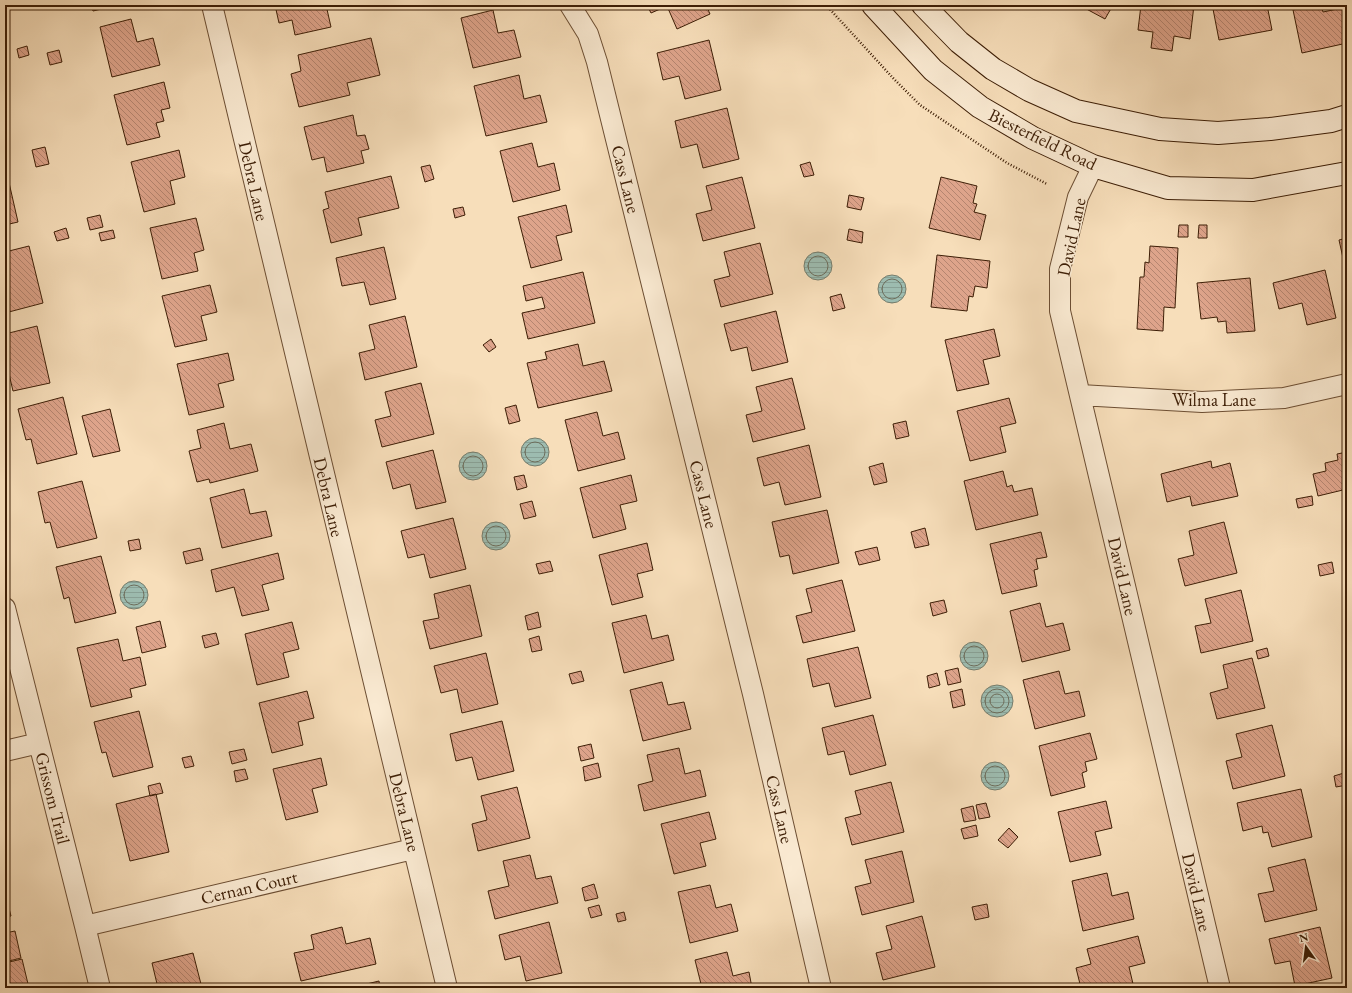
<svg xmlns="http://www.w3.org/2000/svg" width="1352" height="993" viewBox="0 0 1352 993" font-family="'EB Garamond',serif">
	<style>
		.water { fill: url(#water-rules); stroke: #777d6c }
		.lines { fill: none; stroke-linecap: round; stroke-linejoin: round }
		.shore { stroke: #6d6d5b; stroke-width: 1 }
		.building { fill: url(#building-back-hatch); stroke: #3d1e06 }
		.street-casing { stroke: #6c4e33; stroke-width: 22 }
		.secondary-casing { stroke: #3d1e06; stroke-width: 24 }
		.path { stroke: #3d1e06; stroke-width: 2.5; stroke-dasharray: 1 2; stroke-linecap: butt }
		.street { stroke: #faead2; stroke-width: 20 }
		.secondary { stroke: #faead2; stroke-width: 22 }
		.labels { text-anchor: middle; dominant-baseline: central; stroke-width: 3; stroke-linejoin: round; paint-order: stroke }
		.street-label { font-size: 18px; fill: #3d1e06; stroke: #faead2 }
	</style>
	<defs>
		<pattern id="water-rules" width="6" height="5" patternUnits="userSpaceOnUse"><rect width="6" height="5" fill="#9dbcb0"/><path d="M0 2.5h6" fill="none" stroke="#88a196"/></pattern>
		<pattern id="building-back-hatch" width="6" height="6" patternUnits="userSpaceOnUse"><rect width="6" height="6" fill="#dea48b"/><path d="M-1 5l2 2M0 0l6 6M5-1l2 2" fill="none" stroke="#b58570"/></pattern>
	</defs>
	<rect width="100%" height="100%" fill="#f7deba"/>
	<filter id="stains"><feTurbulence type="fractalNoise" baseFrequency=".005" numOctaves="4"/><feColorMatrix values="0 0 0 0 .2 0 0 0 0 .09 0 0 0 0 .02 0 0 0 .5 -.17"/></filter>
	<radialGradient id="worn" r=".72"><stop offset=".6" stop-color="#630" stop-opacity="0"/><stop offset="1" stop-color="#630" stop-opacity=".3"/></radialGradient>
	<path class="water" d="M804 266a14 14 0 1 1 28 0a14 14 0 1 1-28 0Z
		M878 289a14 14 0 1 1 28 0a14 14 0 1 1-28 0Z
		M521 452a14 14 0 1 1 28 0a14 14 0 1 1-28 0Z
		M459 466a14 14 0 1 1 28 0a14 14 0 1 1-28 0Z
		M482 536a14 14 0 1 1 28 0a14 14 0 1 1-28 0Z
		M120 595a14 14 0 1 1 28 0a14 14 0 1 1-28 0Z
		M960 656a14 14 0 1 1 28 0a14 14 0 1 1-28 0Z
		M981 701a16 16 0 1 1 32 0a16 16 0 1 1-32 0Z
		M981 776a14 14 0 1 1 28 0a14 14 0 1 1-28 0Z"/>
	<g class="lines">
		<path class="shore" d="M808 266a10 10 0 1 1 20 0a10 10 0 1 1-20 0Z
			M882 289a10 10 0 1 1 20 0a10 10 0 1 1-20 0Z
			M525 452a10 10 0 1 1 20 0a10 10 0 1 1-20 0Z
			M463 466a10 10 0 1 1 20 0a10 10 0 1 1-20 0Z
			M486 536a10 10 0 1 1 20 0a10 10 0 1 1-20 0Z
			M124 595a10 10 0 1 1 20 0a10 10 0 1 1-20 0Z
			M964 656a10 10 0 1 1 20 0a10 10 0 1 1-20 0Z
			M985 701a12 12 0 1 1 24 0a12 12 0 1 1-24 0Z
			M990 701a7 7 0 1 1 14 0a7 7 0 1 1-14 0Z
			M985 776a10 10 0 1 1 20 0a10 10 0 1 1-20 0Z"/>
	</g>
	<path class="building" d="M91 5H118L93 11Z
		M275 5H326L331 27 295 35 292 20 279 23Z
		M647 5H706L710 14 677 29 667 6 651 13Z
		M1079 5H1113L1105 19Z
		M1141 5H1194L1190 39 1174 36 1172 51 1151 48 1153 32 1138 30Z
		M1233 5H1267L1272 30 1219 40 1213 9Z
		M1292 5H1321L1323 12 1347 7V43L1302 53Z
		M493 10 498 33 514 30 521 57 473 68 461 18Z
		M131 19 137 42 153 38 160 65 112 77 100 27Z
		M371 38 380 75 347 83 350 95 299 107 291 74 301 71 298 55Z
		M709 40 721 90 685 99 679 76 663 80 657 53Z
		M27 46 29 55 19 58 17 49Z
		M59 50 62 62 50 65 47 53Z
		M519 75 524 99 540 95 547 122 486 136 474 86Z
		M164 82 170 108 161 110 164 121 156 123 160 137 127 145 114 95Z
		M727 108 739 159 703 168 697 144 681 148 675 121Z
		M353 115 357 136 365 135 369 149 361 151 364 163 327 172 324 157 312 160 304 127Z
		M532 143 538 167 554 163 560 190 513 202 500 151Z
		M45 147 49 164 36 167 32 150Z
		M179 150 185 177 170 181 175 204 144 212 131 162Z
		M810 162 814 175 804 177 800 165Z
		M5 165 18 222 5 225Z
		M430 165 434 179 425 182 421 167Z
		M391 176 399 208 358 218 362 235 331 243 323 210 329 208 325 192Z
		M742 177 755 228 703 241 696 214 712 210 706 186Z
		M941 177 977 186 973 203 977 204 974 212 986 215 980 240 929 228Z
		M849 195 864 198 861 210 847 207Z
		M566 205 572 232 556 236 562 260 531 268 518 217Z
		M463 207 465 215 455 218 453 209Z
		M100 215 103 227 90 230 87 218Z
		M196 218 204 250 194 253 198 271 162 279 150 228Z
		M1179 225H1188V237H1178Z
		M1199 225H1207V238H1198Z
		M66 228 69 238 57 241 54 232Z
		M849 229 863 232 862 243 847 240Z
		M113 230 115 238 101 241 99 233Z
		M1347 238V276L1339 240Z
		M760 243 773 294 721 307 714 280 730 276 724 252Z
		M29 246 43 303 5 313V252Z
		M1150 246 1178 248 1175 308 1164 307 1163 331 1137 329 1140 277H1144L1145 262 1149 263Z
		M384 247 396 299 370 305 364 282 342 286 336 258Z
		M937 255 990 261 987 288 975 286 973 297 969 296 967 311 931 307Z
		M1325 270 1336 318 1307 325 1302 303 1279 309 1273 283Z
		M583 272 595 323 528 339 522 313 545 308 542 297 526 301 523 286Z
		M1250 278 1255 331 1227 333 1226 321 1218 322 1217 317 1201 319 1197 283Z
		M210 285 217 312 201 316 207 340 175 347 162 296Z
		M841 294 845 308 833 311 830 297Z
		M776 311 788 362 752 371 747 347 731 351 724 324Z
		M405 316 417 367 365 380 359 353 375 349 369 325Z
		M37 326 50 383 13 391 5 357V334Z
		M994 329 1000 356 983 360 989 384 957 391 945 340Z
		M491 339 496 347 489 352 483 345Z
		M578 344 583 366 604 361 612 391 538 408 527 363 547 359 545 352Z
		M228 353 234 380 218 384 224 407 189 415 177 364Z
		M792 378 805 429 753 442 746 415 762 411 756 387Z
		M421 383 434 434 382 447 375 420 391 416 385 392Z
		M63 397 77 454 37 464 31 439 26 440 18 409Z
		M1009 398 1016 423 1000 427 1006 452 970 461 957 411Z
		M516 405 520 421 509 424 505 408Z
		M110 409 120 451 93 457 82 416Z
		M597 412 603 436 618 432 625 459 578 471 565 420Z
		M906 421 909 436 896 439 893 424Z
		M224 423 230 449 251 444 258 471 210 483 209 479 197 482 189 451 201 448 197 430Z
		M809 445 821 497 785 505 779 482 764 486 757 458Z
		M433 450 446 502 416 509 410 484 393 489 386 462Z
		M1347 452V489L1318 496 1313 474 1326 471 1325 463 1338 460 1337 454Z
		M1211 461 1212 468 1230 463 1238 496 1192 506 1190 496 1167 502 1161 474Z
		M883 463 887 482 874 485 869 467Z
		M1003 471 1007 487 1012 485 1014 492 1032 488 1038 515 976 530 964 481Z
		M524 475 527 487 517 490 514 477Z
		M631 475 637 501 620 505 626 529 593 538 580 488Z
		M82 481 97 538 57 548 50 522 45 523 38 492Z
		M244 489 250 514 266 511 272 536 222 548 210 498Z
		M1312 496 1313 505 1298 508 1296 499Z
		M532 501 536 516 524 519 520 504Z
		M827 510 839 563 793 574 789 555 780 557 772 522Z
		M453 518 466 569 430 578 424 554 408 558 401 531Z
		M1224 522 1237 573 1185 586 1178 559 1194 555 1189 531Z
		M925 528 929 545 915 548 911 532Z
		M1041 532 1047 557 1036 559 1038 569 1034 570 1037 586 1002 594 990 544Z
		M139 539 141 549 130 551 128 541Z
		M647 543 653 570 637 574 643 597 612 605 599 555Z
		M877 547 880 560 859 565 855 552Z
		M200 548 203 560 186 564 183 552Z
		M278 553 284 579 262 585 269 610 242 616 234 587 216 592 211 570Z
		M101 556 116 613 75 623 69 597 64 599 56 567Z
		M550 561 553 571 539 574 536 564Z
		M1332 562 1334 573 1320 576 1318 565Z
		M842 580 855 631 803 643 796 616 812 612 806 589Z
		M470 585 482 636 430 649 423 621 439 618 434 594Z
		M1241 590 1253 641 1201 653 1195 626 1211 623 1205 599Z
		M944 600 947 612 933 616 930 603Z
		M1040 603 1046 627 1063 623 1070 650 1022 662 1010 611Z
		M538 612 541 627 528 630 525 616Z
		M646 615 652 639 668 635 674 660 624 673 612 623Z
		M160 621 166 647 142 653 136 627Z
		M292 622 299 649 283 653 289 677 257 685 245 634Z
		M216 633 219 644 205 648 202 636Z
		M539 636 542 650 532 652 529 639Z
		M118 639 123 661 140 657 146 685 130 689 132 697 91 707 77 648Z
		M858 647 871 698 835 707 829 683 813 687 807 659Z
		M1267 648 1269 656 1258 659 1256 651Z
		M486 653 498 704 462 713 457 689 441 693 434 666Z
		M1252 658 1265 708 1217 719 1210 693 1228 688 1223 665Z
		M958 668 961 682 948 685 945 671Z
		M581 671 584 681 572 684 569 674Z
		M1059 671 1065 694 1079 691 1085 716 1035 729 1023 680Z
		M937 673 940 685 929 688 927 676Z
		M662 682 668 705 684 702 691 729 643 741 630 690Z
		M962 689 965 705 953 708 950 692Z
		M307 691 314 718 298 722 303 745 272 753 259 703Z
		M139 711 153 767 113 777 106 752 102 753 94 722Z
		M1347 713V722L1344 723 1343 714Z
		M873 715 886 765 850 775 844 751 828 755 822 728Z
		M502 721 514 771 478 780 472 757 456 761 450 734Z
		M1272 725 1285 776 1233 789 1226 761 1242 757 1236 734Z
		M1090 733 1097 759 1085 762 1087 771 1082 773 1085 787 1051 796 1039 746Z
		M591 744 594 758 581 761 578 747Z
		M679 748 685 774 700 770 706 796 644 811 638 785 653 781 647 755Z
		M244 749 247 760 232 764 229 752Z
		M191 756 194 766 185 768 182 758Z
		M321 758 327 785 312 789 318 812 286 820 273 769Z
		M598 763 601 777 585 781 583 767Z
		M245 769 248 779 236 782 234 771Z
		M1344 773 1347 785 1336 787 1334 776Z
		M891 782 904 832 852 845 845 818 861 814 855 791Z
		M160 783 163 793 150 796 148 786Z
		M517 787 530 838 478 851 472 824 487 820 481 796Z
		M1301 789 1312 837 1272 847 1268 832 1263 833 1262 826 1243 831 1237 803Z
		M156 794 169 852 130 861 116 804Z
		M1106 801 1112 828 1095 832 1101 855 1070 862 1058 812Z
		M986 803 990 817 979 819 976 805Z
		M973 806 976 820 964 822 961 809Z
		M709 812 716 839 700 843 706 866 674 874 661 824Z
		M976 825 978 836 964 839 961 829Z
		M1009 828 1018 837 1008 848 998 840Z
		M902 851 914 902 862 915 855 887 871 883 865 860Z
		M530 855 536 879 551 876 558 903 495 919 488 891 509 886 503 861Z
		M1305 859 1317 910 1265 922 1258 894 1274 891 1268 868Z
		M1107 873 1112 896 1128 892 1134 919 1083 931 1072 881Z
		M594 884 598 898 585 901 582 888Z
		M710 885 716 908 731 904 738 931 690 943 678 892Z
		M5 893 11 916 5 917Z
		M987 904 989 917 975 920 972 907Z
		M599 905 602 915 591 918 588 908Z
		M624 912 626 920 618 922 616 914Z
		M922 916 935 967 883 980 876 953 892 949 886 926Z
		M549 922 562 973 526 981 520 956 505 960 499 935Z
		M342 927 346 944 370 938 376 964 301 981 294 953 314 949 311 935Z
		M1320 927 1332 978 1295 986 1290 961 1275 964 1269 939Z
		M15 931 21 958 5 962V933Z
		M1138 936 1145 963 1129 967 1134 988H1098L1097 985 1081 988 1076 968 1091 964 1087 949Z
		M727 952 733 976 749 972 752 988H702L695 960Z
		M193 953 202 988H158L152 963Z
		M22 959 29 988H5V963Z
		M379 981 380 988H350Z
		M939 984 940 988H921Z"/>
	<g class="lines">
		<g class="street-casing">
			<path id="street" d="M212 5 447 988
				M570 5 588 34 597 62 753 694 821 988
				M1093 166 1078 197 1060 269V311L1220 988
				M1080 395 1202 402 1284 398 1347 384
				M5 608 85 926 100 988
				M5 751 39 743
				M85 926 413 849"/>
		</g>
		<g class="secondary-casing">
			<path id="secondary" d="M873 5 933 70 980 107 1033 138 1093 166 1168 188 1253 190 1347 173
				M923 5 959 42 993 69 1029 90 1076 111 1160 129 1218 133 1270 129 1331 121 1347 116"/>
		</g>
		<path class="path" d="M826 5 893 78 920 105 1007 163 1047 184"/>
		<use href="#street" class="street"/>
		<use href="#secondary" class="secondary"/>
	</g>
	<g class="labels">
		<g class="street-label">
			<text transform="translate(1043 139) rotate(26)">Biesterfield Road</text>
			<text transform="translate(626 179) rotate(76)">Cass Lane</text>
			<text transform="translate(254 181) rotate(77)">Debra Lane</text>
			<text transform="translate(1071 237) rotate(-78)">David Lane</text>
			<text x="1214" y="399">Wilma Lane</text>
			<text transform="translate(704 494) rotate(76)">Cass Lane</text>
			<text transform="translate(329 497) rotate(77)">Debra Lane</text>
			<text transform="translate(1123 576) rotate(77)">David Lane</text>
			<text transform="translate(53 798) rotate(76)">Grissom Trail</text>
			<text transform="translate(780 809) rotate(77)">Cass Lane</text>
			<text transform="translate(405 812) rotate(76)">Debra Lane</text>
			<text transform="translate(249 887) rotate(-13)">Cernan Court</text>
			<text transform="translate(1197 892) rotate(77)">David Lane</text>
		</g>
	</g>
	<rect width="1352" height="993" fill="none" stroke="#f7deba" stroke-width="20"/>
	<rect x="6" y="6" width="1340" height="981" fill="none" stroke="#3d1e06" stroke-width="2"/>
	<rect x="10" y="10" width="1332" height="973" fill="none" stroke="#3d1e06"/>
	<g transform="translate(1306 947) rotate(346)" stroke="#faead2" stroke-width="3" paint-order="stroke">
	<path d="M0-3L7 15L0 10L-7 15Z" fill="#3d1e06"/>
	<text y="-6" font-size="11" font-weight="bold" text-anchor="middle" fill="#3d1e06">N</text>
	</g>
	<rect width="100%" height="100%" filter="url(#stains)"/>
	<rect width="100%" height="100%" fill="url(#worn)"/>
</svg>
